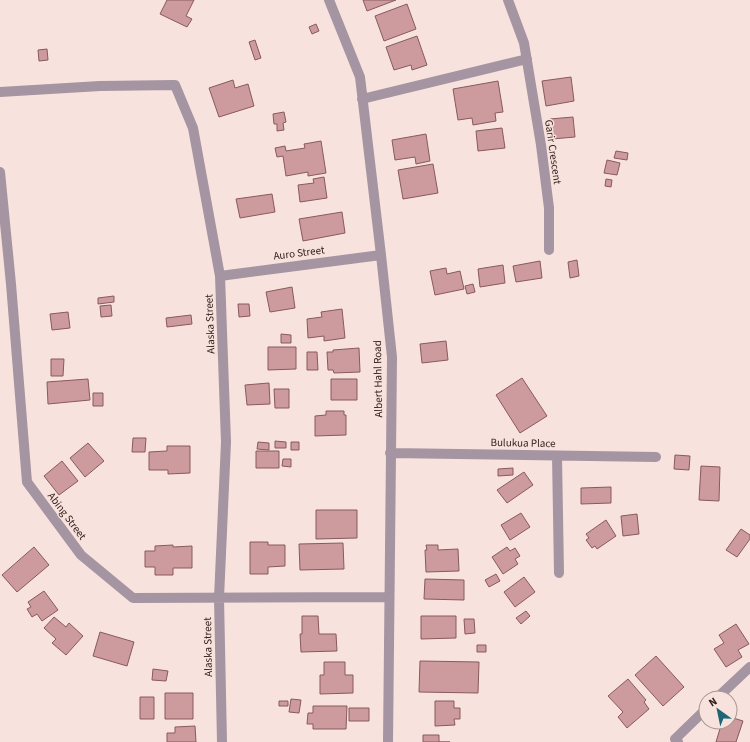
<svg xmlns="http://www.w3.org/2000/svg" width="750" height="742" viewBox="0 0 750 742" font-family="'Source Sans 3',sans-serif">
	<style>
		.building { fill: #cd9a9d; stroke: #885a5d }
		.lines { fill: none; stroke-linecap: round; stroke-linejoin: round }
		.minor { stroke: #a594a1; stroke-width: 10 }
		.labels { text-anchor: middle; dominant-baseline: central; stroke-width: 3; stroke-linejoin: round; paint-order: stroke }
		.street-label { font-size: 11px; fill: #34211c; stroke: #f8e2dd }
	</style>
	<rect width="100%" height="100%" fill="#f8e2dd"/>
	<path class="building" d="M167 0H194L186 16 192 19 187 27 160 14Z
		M363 0H396L367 11Z
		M407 4 416 29 384 41 375 16Z
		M316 24 319 31 312 34 309 27Z
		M417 36 427 65 412 70 411 65 394 70 386 47Z
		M255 40 261 58 255 60 249 42Z
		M47 49 48 60 39 61 38 50Z
		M571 77 574 101 546 106 542 81Z
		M233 80 235 88 248 84 254 106 219 117 209 88Z
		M498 81 503 112 495 113 496 121 473 125 472 118 458 120 453 89Z
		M284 112 286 122 283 123 284 130 277 131V124H274L273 114Z
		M573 117 575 137 552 139 550 119Z
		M502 128 505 148 478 151 476 131Z
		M426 134 430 161 416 164 415 157 395 160 392 140Z
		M321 141 326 173 308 176V172L286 176 283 156 277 157 275 148 285 146 286 151 305 148 304 144Z
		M616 151 628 153 627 160 614 158Z
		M607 160 620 163 617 175 604 173Z
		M433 164 438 193 403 199 398 170Z
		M324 177 327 198 300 202 298 185 314 183 313 179Z
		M606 179 612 180 611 187 605 186Z
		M272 194 275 212 240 218 236 199Z
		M342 212 345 233 303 241 299 219Z
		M577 260 579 276 570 278 568 262Z
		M540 261 542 278 516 282 513 266Z
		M503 265 505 283 480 287 478 269Z
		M446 268 447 274 460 271 464 289 435 295 430 271Z
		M473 284 475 292 467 294 465 286Z
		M292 287 295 308 270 312 266 292Z
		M114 296V302L98 304V298Z
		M238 304H249L250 316 239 317Z
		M111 305 112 316 101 317 100 306Z
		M342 309 345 338 324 341V336L308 338 307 319 322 317 321 312Z
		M68 312 70 328 52 330 50 314Z
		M191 315 192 324 167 327 166 318Z
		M281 334 291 335V343H281Z
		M446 341 448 360 422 363 420 344Z
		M268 347H296V369L268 370Z
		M359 348 360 372 334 373 333 370H328L327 352H333V350Z
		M307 352H317L318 370H307Z
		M51 359H64L63 376H51Z
		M522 378 547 416 520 433 496 395Z
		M88 379 90 400 48 404 47 382Z
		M331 379H357V400H331Z
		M269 383 270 404 247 405 245 385Z
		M274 389H289V408H275Z
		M93 393H103V406H93Z
		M326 411H344V415H346V435L315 436V416L326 415Z
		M133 438H146L145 452H132Z
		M275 441 286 442V448H275Z
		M258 442 269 443V450L257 449Z
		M291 442H299V450H291Z
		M88 443 104 461 85 477 70 458Z
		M167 446H190V473L168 474V470H149V452L167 451Z
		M256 451H279V468H256Z
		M675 455 690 456 689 470 674 469Z
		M283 459H291V467L282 466Z
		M62 461 78 481 59 495 44 476Z
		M701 466 720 467 719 501 699 500Z
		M513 468V475L498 476V469Z
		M524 472 533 485 507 503 497 490Z
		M611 487V503L581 504V488Z
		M316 510H357V538L316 539Z
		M521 513 530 527 510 540 501 525Z
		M637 514 639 534 623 536 621 516Z
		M606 520 616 536 597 549 595 546 592 548 586 540 589 538 586 534Z
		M741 529 750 535V539L737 557 726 550Z
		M250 542H268V545H285V566L268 567V574H250Z
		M343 543 344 569 300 570 299 544Z
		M173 545V547L192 546V568H173V575H155V567H145V551H155V546Z
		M426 545H438V550L458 549 459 571 426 572 425 550H427Z
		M34 547 49 565 17 592 2 575Z
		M507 547 510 551 515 548 520 556 515 559 518 564 503 574 492 557Z
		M496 574 500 581 489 587 485 580Z
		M524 577 535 592 515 607 504 592Z
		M425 579 464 580V600L424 599Z
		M44 591 58 610 42 621 37 614 32 617 27 609 31 607 28 602Z
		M526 611 530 616 521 624 516 618Z
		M302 616H318L319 634H336L337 651 301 652 300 634H302Z
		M421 616H456V638L421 639Z
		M54 617 66 627 69 623 83 636 66 655 52 643 56 639 44 628Z
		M464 619H474L475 633 465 634Z
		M736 624 749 644 738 650 742 657 726 667 714 649 724 643 719 635Z
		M100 632 134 642 127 666 93 656Z
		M477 645H486V652H477Z
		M656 656 684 687 663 706 635 675Z
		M420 661 479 662 478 693 419 692Z
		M324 662H345V675H353V693L320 694V675H324Z
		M153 669 168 671 166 681 152 680Z
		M628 679 646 700 644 702 649 709 627 728 618 717 623 712 608 696Z
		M165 693H193V719H165Z
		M140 697H154V719H140Z
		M291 699 301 700 299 713 289 712Z
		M279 701H288V706H279Z
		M435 701H454V708H460V719H454L455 725 435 726Z
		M313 706H347L346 729H313V724H307L308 713H313Z
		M349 708H369V721H349Z
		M730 717 743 721 736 742H716L722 722H730Z
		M195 726 196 742H167V733H175V727Z
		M423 735H439V742H450H423Z"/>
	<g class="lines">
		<path class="minor" d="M329 0 360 77 381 255 392 357 388 742
			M508 0 524 43 541 145 549 208V250
			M0 92 100 86 175 85 193 128 220 276 226 442 219 598 222 742
			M362 99 527 59
			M0 172 11 284 27 482 81 555 133 598 389 597
			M220 276 381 255
			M390 453 656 457
			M557 456 559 573
			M717 698 750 667
			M678 742 675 739 706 709"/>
	</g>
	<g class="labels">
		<g class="street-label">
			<text transform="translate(553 152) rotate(82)">Garir Crescent</text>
			<text transform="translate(299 253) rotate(-7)">Auro Street</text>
			<text transform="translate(210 324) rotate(-92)">Alaska Street</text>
			<text transform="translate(378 379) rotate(-91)">Albert Hahl Road</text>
			<text transform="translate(523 443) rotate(1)">Bulukua Place</text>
			<text transform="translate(67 516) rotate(53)">Abing Street</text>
			<text transform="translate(208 647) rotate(-91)">Alaska Street</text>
		</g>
	</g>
	<g transform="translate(718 710) rotate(327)"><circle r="19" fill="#f8e2dd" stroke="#aa9590"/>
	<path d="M0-3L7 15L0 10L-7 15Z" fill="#1f6675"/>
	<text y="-6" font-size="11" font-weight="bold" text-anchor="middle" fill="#34211c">N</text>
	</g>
</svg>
